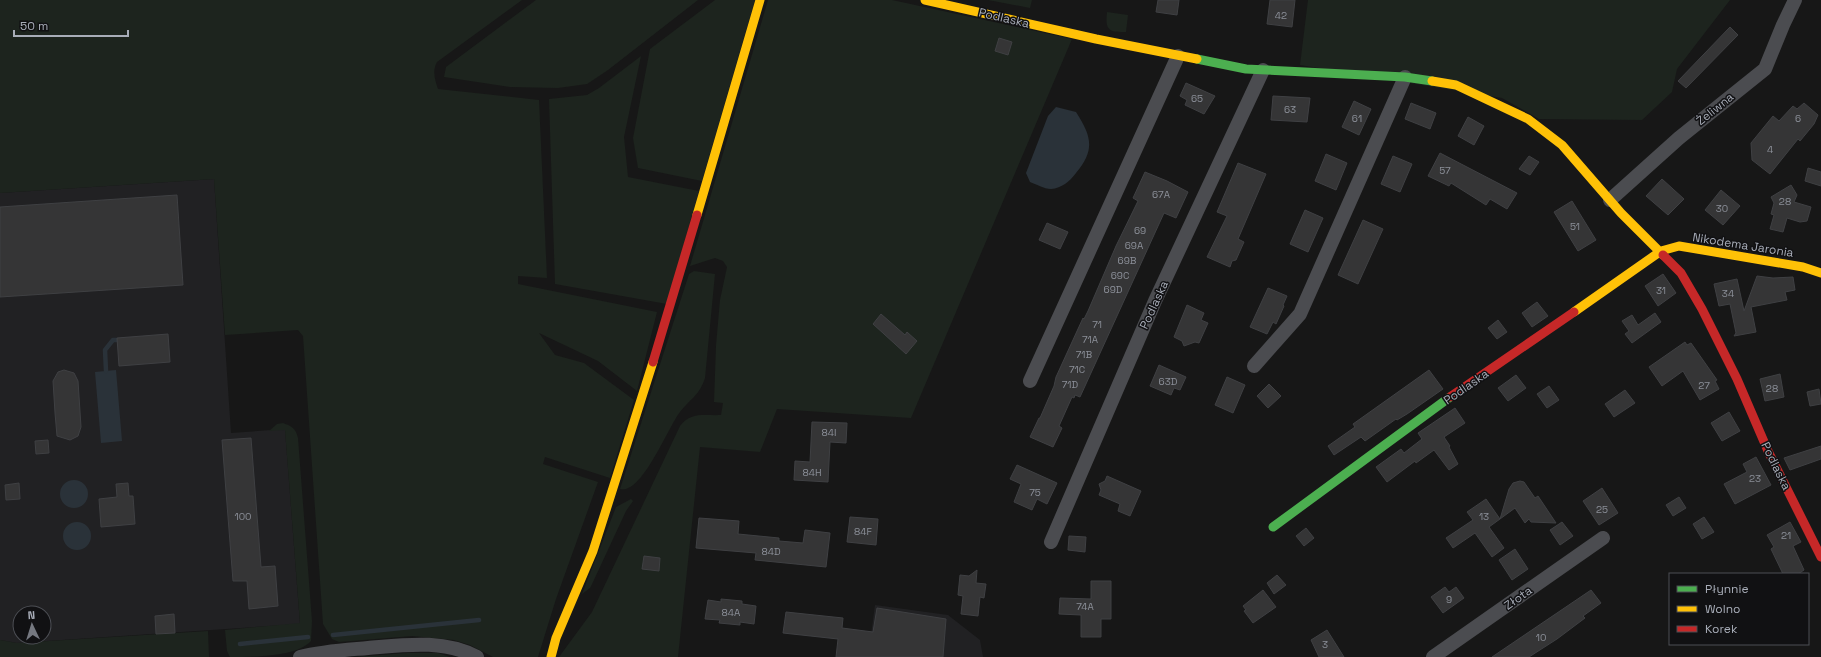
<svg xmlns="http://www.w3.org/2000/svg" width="1821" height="657" viewBox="0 0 1821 657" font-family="'Space Grotesk',sans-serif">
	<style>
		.built { fill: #212123; fill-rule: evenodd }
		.green { fill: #1d241e }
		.water { fill: #2a3239 }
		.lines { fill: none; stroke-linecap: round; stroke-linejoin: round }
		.stream { stroke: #2a3239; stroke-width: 4.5 }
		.building { fill: #353536; stroke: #3f4043 }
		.street { stroke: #4b4c50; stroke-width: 14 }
		.fast { stroke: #4caf50; stroke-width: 9 }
		.slow { stroke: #ffc107; stroke-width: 9 }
		.jam { stroke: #c62828; stroke-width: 9 }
		.labels { text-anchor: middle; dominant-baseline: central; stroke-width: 3; stroke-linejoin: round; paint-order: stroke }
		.number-label { font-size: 10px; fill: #8b8f98 }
		.street-label { font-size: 12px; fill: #a8adb8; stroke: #111113 }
	</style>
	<rect width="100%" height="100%" fill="#171717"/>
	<path class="built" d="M214 179 231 433 285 429 300 624 17 643 0 640V193ZM20 613H44V637H20Z
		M875 605 948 615 980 640 983 657H868Z"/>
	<path class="green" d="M0 0H522L437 62C432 71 435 80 438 89L539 100 547 278 518 276V284L657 312 637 391 598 361 539 333 555 355 584 363 634 400 610 478 545 457 543 464 598 482 556 599 538 657H493L470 645 454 640 412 636 339 642 332 639 323 624 303 336 298 330 225 335 214 179 0 193Z
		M536 0H698L608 70 587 84 558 88 510 87 444 77 446 67Z
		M715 0H755L702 181 638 168 633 138 650 49Z
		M768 0H892L1072 39 911 418 777 409 760 452 700 447 678 657H559L592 612 680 426C691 411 705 416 721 415L723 403 714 402 716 346 720 300 727 267 723 261 715 258 690 266Z
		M988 0H1032L1030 8Z
		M1308 0H1730L1677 69 1672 92 1642 120 1539 119 1502 98 1300 65Z
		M1107 12 1128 15 1126 32C1109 32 1105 31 1107 12Z
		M641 56 624 137 628 177 699 191 667 304 555 284 549 99 587 95 599 88Z
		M694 271 715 274 705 378C699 396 691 398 680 412 668 427 642 495 620 489L689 274Z
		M283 423C292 426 296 429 298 438L312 621 311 641C297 657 252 657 230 657L227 651 225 630 300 623 285 430 269 431 277 424Z
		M631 499 633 501 626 511 593 582 590 588 582 594 616 507Z
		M208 631 209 657H0V640L17 643Z
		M407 653H438L450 657H356Z"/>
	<path class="water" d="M1056 107 1076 112C1092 137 1095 150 1076 173 1069 182 1062 188 1051 189 1044 189 1036 184 1030 182L1026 173 1048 116Z
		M116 370 122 441 101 443 95 372Z
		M60 494a14 14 0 1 1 28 0a14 14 0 1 1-28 0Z
		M63 536a14 14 0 1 1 28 0a14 14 0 1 1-28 0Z"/>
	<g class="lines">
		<path class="stream" d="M106 371 105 350 113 340H117
			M333 635 479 620
			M240 644 308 637"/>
	</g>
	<path class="building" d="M1158 0H1179L1177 15 1156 12Z
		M1270 0H1295L1292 27 1267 24Z
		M1730 27 1738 35 1686 88 1678 81Z
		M999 38 1012 42 1008 55 995 51Z
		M1186 83 1215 96 1204 114 1185 105 1187 100 1180 96Z
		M1273 96 1310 98 1307 122 1271 120Z
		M1354 101 1371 109 1359 135 1342 127Z
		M1411 103 1436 113 1430 129 1405 119Z
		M1804 103 1818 115 1814 124 1800 141 1798 139 1770 174 1752 160 1751 143 1773 116 1779 121 1793 106 1797 109Z
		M1468 117 1484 126 1474 145 1458 136Z
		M1440 153 1517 193 1507 209 1490 199 1486 205 1451 183 1449 186 1428 176Z
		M1326 154 1347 163 1336 190 1315 181Z
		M1393 156 1412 164 1400 192 1381 184Z
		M1529 156 1539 162 1530 175 1519 169Z
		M1238 163 1266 174 1238 239 1244 242 1236 260 1232 261 1230 267 1207 257 1227 216 1217 212Z
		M1808 168 1821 172V186L1805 181Z
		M1145 172 1167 181 1188 192 1176 218 1164 213 1080 397 1075 395 1074 398 1072 397 1059 426 1062 428 1053 447 1030 437 1039 418H1040L1054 386 1056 377 1083 318 1084 319 1088 311 1116 246 1138 201 1133 198Z
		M1662 179 1684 199 1668 215 1646 196Z
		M1791 185 1797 195 1794 202 1811 207 1807 221 1800 222 1787 218 1783 232 1770 229 1774 215 1771 214 1774 203 1771 197Z
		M1721 190 1740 206 1723 225 1705 210Z
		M177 195 183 285 0 297V207Z
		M1572 201 1596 240 1578 251 1554 212Z
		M1305 210 1323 218 1308 252 1290 244Z
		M1363 220 1383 229 1358 284 1338 275Z
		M1047 223 1068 232 1060 249 1039 240Z
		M1663 274 1676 293 1658 306 1645 286Z
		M1757 276 1773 278 1793 277 1795 290 1785 292 1787 300 1751 307 1756 332 1734 336 1736 333 1730 304 1719 306 1714 284 1737 279 1744 311Z
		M1268 288 1287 296 1283 305 1284 306 1276 324 1273 322 1267 334 1250 327Z
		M1537 302 1548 316 1532 327 1522 313Z
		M1187 305 1204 313 1201 320 1208 323 1199 343 1195 342 1184 346 1182 341 1174 337Z
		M1655 313 1661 322 1632 343 1625 334 1629 331 1622 321 1632 315 1638 325Z
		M881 314 905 335 907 332 917 341 906 354 873 324Z
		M1498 320 1507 332 1497 339 1488 328Z
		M168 334 170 362 119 366 117 338Z
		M1685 342 1687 345 1691 343 1717 380 1715 381 1719 389 1700 400 1683 371 1662 386 1649 367Z
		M1159 365 1186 377 1180 390 1174 388 1171 395 1150 386Z
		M64 370 74 373 78 381 81 427 78 436 70 440 57 436 55 413 53 381 58 372Z
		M1429 370 1443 389 1407 414 1397 420 1396 419 1365 441 1361 437 1334 455 1328 446 1355 427 1353 424Z
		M1780 374 1784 397 1765 401 1760 379Z
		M1516 375 1526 388 1508 401 1498 388Z
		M1227 377 1245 385 1233 413 1215 405Z
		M1269 384 1281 396 1268 408 1257 396Z
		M1549 386 1559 400 1547 408 1537 394Z
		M1819 389 1821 404 1810 406 1807 392Z
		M1625 390 1635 403 1614 417 1605 404Z
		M1455 408 1465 423 1444 437 1450 446 1449 447 1458 464 1449 470 1434 450 1416 463 1415 461 1387 482 1376 467 1401 449 1404 453 1422 439 1418 433Z
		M1729 412 1740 431 1722 441 1711 423Z
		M812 422 847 423 846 443 830 442 828 482 794 480 795 461 810 462Z
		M251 438 261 567 275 566 278 606 249 609 247 581H233L222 440Z
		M48 440 49 453 36 454 35 441Z
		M1821 446V459L1790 470 1784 458Z
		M1756 457 1771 485 1735 504 1724 484 1747 472 1743 464Z
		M1017 465 1057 483 1047 504 1037 499 1032 510 1014 502 1021 484 1010 479Z
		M1107 476 1141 491 1130 516 1118 511 1120 504 1099 495 1101 490 1099 484 1105 481Z
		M1520 481 1524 482 1535 498 1538 496 1556 523 1531 522 1529 519 1525 523 1515 508 1500 519 1509 489 1513 483Z
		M19 483 20 499 6 500 5 485Z
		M128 483 129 496H133L135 524 101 527 99 499 117 497 116 484Z
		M1602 488 1618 513 1599 525 1583 501Z
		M1679 497 1686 508 1673 516 1666 505Z
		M1486 499 1500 519 1489 527 1504 548 1492 557 1475 533 1453 548 1446 538 1473 520 1467 512Z
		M850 517 878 519 876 545 847 542Z
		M1704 517 1714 532 1702 539 1693 524Z
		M699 518 739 521 738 534 779 538V541L803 543 805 530 830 533 826 567 755 560 756 553 696 548Z
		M1562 522 1573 536 1560 545 1550 530Z
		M1790 522 1801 542 1793 546 1804 570 1798 574H1783L1771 549 1774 547 1767 535Z
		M1306 528 1314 538 1304 546 1296 536Z
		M1069 536 1086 537 1085 552 1068 550Z
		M1515 549 1528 569 1512 580 1499 560Z
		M644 556 660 558 659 571 642 569Z
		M977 570 976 583 986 584 984 598 980 597 978 616 961 614 963 596 958 595 960 575 969 576Z
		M1277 575 1286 585 1274 594 1267 583Z
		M1091 581H1111V619H1101V637H1081V615L1059 614 1060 598 1091 599Z
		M1445 587 1449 592 1456 587 1464 598 1443 613 1431 597Z
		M1263 590 1276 607 1253 623 1244 611 1246 610 1243 606Z
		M1591 590 1601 603 1583 616 1585 618 1557 639 1529 657H1492Z
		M721 599 742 601V604L756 606 754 624 740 622V625L719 623 720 620 705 619 708 600 721 602Z
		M877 608 946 619 943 657H836L838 639 783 633 786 612 843 618 842 628 873 632Z
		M174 614 175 633 156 634 155 616Z
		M1327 630 1344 657H1319L1311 640Z"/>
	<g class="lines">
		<path class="street" d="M1610 200 1679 138 1765 69 1783 25 1795 0
			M1254 366 1300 314 1405 77
			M1030 381 1178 56
			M1051 542 1155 301 1263 70
			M300 657C323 651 345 650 368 648 404 645 443 639 477 657
			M1433 657 1603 538"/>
		<path class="fast" d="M1197 59 1246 69 1405 77 1432 81
			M1273 527 1450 397"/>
		<path class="slow" d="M925 0 1096 39 1197 59
			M1432 81 1456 85 1528 119 1562 145 1621 213 1663 255
			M697 215 760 0
			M1574 312 1661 251 1679 246 1803 267 1821 273
			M551 657 556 638 593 551 653 362"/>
		<path class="jam" d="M1663 255 1681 273 1702 309 1737 379 1768 451 1821 557
			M653 362 697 215
			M1450 397 1574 312"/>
	</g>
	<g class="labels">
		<g class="number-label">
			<text x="1281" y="15">42</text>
			<text x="1197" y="98">65</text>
			<text x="1290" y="109">63</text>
			<text x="1357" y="118">61</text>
			<text x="1798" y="118">6</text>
			<text x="1770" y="149">4</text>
			<text x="1445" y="170">57</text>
			<text x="1161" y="194">67A</text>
			<text x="1785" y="201">28</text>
			<text x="1722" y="208">30</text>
			<text x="1575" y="226">51</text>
			<text x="1140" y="230">69</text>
			<text x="1134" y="245">69A</text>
			<text x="1127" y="260">69B</text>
			<text x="1120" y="275">69C</text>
			<text x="1113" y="289">69D</text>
			<text x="1661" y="290">31</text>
			<text x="1728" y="293">34</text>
			<text x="1097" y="324">71</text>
			<text x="1090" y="339">71A</text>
			<text x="1084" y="354">71B</text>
			<text x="1077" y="369">71C</text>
			<text x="1168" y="381">63D</text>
			<text x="1070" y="384">71D</text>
			<text x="1704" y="385">27</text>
			<text x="1772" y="388">28</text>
			<text x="829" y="432">84I</text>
			<text x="812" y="472">84H</text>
			<text x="1755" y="478">23</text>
			<text x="1035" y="492">75</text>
			<text x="1602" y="509">25</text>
			<text x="243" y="516">100</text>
			<text x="1484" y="516">13</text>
			<text x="863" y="531">84F</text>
			<text x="1786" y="535">21</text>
			<text x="771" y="551">84D</text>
			<text x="1449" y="599">9</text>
			<text x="1085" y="606">74A</text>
			<text x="731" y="612">84A</text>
			<text x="1541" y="637">10</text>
			<text x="1325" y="644">3</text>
		</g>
		<g class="street-label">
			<text transform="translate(1004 18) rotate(13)">Podlaska</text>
			<text transform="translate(1715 109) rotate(-39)">Żeliwna</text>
			<text transform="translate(1743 245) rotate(9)">Nikodema Jaronia</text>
			<text transform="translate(1154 305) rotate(-65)">Podlaska</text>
			<text transform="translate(1466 387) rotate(-35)">Podlaska</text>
			<text transform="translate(1776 466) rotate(64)">Podlaska</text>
			<text transform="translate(1518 598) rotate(-35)">Złota</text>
		</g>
	</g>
	<rect x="1669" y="573" width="140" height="72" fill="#111113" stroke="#4d4f55"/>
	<rect x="1677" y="586" width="20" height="6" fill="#4caf50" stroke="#4d4f55"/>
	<text x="1705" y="593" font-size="12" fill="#a8adb8">Płynnie</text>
	<rect x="1677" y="606" width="20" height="6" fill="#ffc107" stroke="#4d4f55"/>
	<text x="1705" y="613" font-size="12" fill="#a8adb8">Wolno</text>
	<rect x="1677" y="626" width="20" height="6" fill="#c62828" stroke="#4d4f55"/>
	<text x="1705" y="633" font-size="12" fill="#a8adb8">Korek</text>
	<g transform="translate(32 625) rotate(356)"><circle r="19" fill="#111113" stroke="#4d4f55"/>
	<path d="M0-3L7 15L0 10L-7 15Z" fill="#757880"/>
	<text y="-6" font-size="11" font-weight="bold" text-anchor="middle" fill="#a8adb8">N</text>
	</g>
	<path d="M14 30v6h114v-6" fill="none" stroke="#a8adb8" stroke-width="2"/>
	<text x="20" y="30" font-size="12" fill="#a8adb8" stroke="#111113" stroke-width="3" paint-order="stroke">50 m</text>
</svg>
